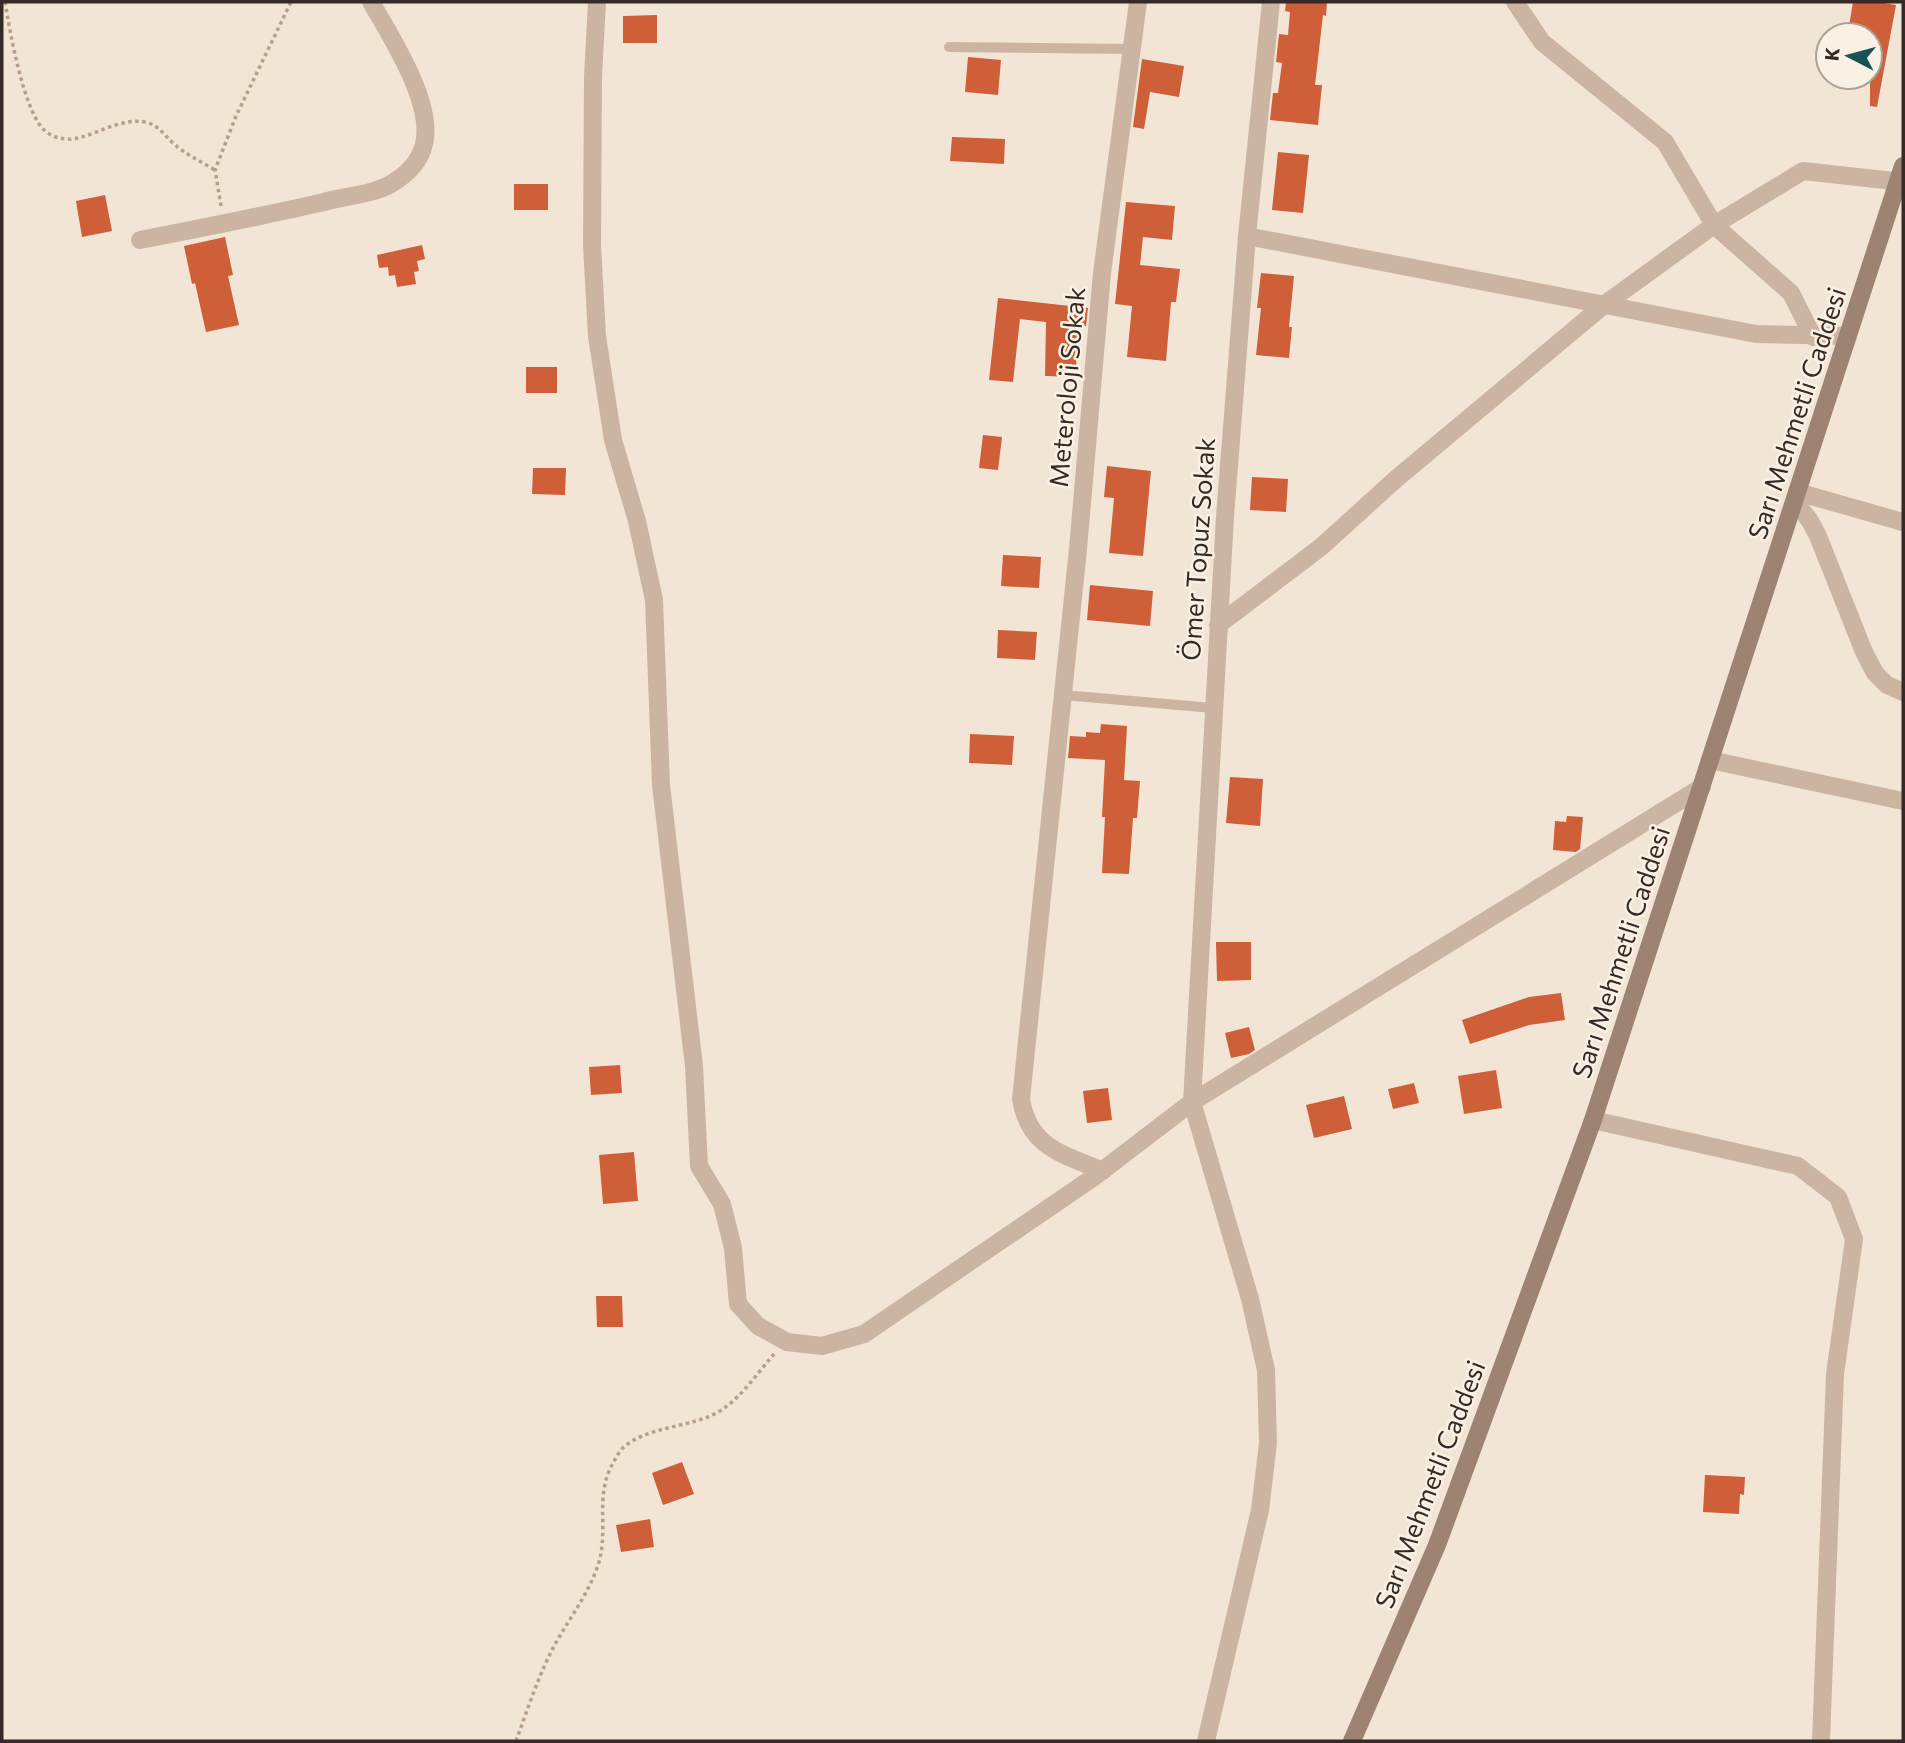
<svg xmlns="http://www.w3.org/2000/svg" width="1905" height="1743" viewBox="0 0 1905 1743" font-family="Commissioner,sans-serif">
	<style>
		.building { fill: #ce5f39 }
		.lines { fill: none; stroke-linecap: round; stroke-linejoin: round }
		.path { stroke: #b79f8c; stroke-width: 3.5; stroke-dasharray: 3.5 3.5; stroke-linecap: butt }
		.lane { stroke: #cbb5a2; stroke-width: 10 }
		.street { stroke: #cbb5a2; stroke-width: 18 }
		.secondary { stroke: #9e8373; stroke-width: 18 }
		.labels { text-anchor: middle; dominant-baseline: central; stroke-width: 5; stroke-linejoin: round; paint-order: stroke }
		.street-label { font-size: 26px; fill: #352a25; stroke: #faf0e3 }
	</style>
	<rect width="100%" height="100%" fill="#f2e5d6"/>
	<path class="building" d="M1286 2H1327L1326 16 1323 15 1315 85H1322L1318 125 1270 120 1273 93H1278L1282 63 1276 62 1279 34 1288 35 1290 12 1285 11Z
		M1853 2H1878L1896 5 1877 107 1870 106V30L1849 26Z
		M657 15V43H623V16Z
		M968 57 1001 60 998 95 965 92Z
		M1142 59 1184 66 1179 97 1150 92 1144 129 1133 127Z
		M952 137 1005 139 1004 164 950 161Z
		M1278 152 1309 155 1303 213 1272 210Z
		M514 184H548V210H514Z
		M105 195 112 231 82 237 76 201Z
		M1126 202 1175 206 1172 240 1143 237 1140 265 1180 269 1176 302H1171L1166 361 1127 357 1132 306 1115 304Z
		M225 237 233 275 228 276 239 325 206 332 195 283 192 284 184 246Z
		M422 245 425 259 417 261 419 271 414 272 416 284 397 287 395 275 389 276 388 267 379 268 377 255Z
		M1261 273 1294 276 1289 327H1292L1289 358 1256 355 1261 308H1257Z
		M998 298 1088 308 1086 326 1077 325 1076 377 1045 376 1046 322 1020 319 1013 382 989 380Z
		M526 367H557V393H526Z
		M983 435 1002 437 998 470 979 468Z
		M1107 466 1151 471 1143 556 1109 553 1114 498 1104 497Z
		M533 468H566L565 495 532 494Z
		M1252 477 1288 479 1286 512 1250 510Z
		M1003 555 1041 557 1039 588 1001 586Z
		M1090 585 1153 591 1150 626 1087 620Z
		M998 630 1037 632 1035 660 997 658Z
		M1101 724 1127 726 1124 780 1140 781 1137 818H1133L1129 874 1102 873 1105 817H1102L1105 760 1068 758 1070 736 1086 737V732L1100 733Z
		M970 734 1014 736 1012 765 969 763Z
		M1230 777 1263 779 1260 826 1226 823Z
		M1567 816 1583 817 1580 849 1576 852 1553 850 1555 821 1566 822Z
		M1216 942H1251V980L1217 981Z
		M1561 993 1565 1020 1529 1025 1470 1044 1462 1020 1529 997Z
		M1249 1027 1255 1050 1249 1054 1231 1058 1225 1033Z
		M620 1065 622 1093 591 1095 589 1067Z
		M1496 1070 1502 1108 1464 1114 1458 1076Z
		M1414 1083 1419 1103 1393 1109 1388 1089Z
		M1108 1088 1112 1120 1087 1123 1083 1091Z
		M1344 1096 1352 1129 1314 1138 1306 1105Z
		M634 1152 638 1201 603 1204 599 1155Z
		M596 1296H622L623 1327H597Z
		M682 1462 694 1494 663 1505 652 1473Z
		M1705 1475 1745 1477 1744 1495 1740 1494 1739 1514 1703 1512Z
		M650 1519 654 1547 621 1552 616 1525Z"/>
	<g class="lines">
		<path class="path" d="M5 2C10 32 23 107 43 129 52 138 66 141 78 138 99 133 122 118 145 122 159 125 164 135 174 144 185 154 202 162 215 170
			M221 206 215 170 236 116 291 2
			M516 1741C527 1711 537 1680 551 1652 566 1622 589 1595 599 1562 609 1526 593 1493 616 1458 618 1454 621 1449 625 1446 652 1425 691 1428 720 1411 742 1397 758 1372 775 1353"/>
		<path class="lane" d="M949 47 1132 49
			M1063 695 1213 708"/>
		<path class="street" d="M597 2 593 77 592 245 597 336 613 440 637 521 654 600 661 785 694 1066 699 1166 722 1204 733 1248 738 1304 758 1326 787 1342 822 1346 864 1334 1094 1177 1192 1102 1702 787
			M1515 2 1542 42 1665 142 1714 225 1791 293 1813 337
			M1247 236 1756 334 1848 336
			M140 240C202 228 263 216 324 202 345 196 371 195 391 184 406 175 420 162 424 144 434 103 391 37 371 2
			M1797 492 1903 522
			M1795 501 1810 521 1818 536 1864 652 1875 673 1887 685 1903 692
			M1218 625 1321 547 1396 479 1605 304 1714 225 1803 171 1903 182
			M1710 760 1903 801
			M1593 1120 1798 1166 1838 1197 1854 1239 1835 1374 1821 1741
			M1103 1171C1063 1154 1029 1148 1021 1099L1078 549 1102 273 1138 2
			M1206 1741 1260 1510 1268 1443 1266 1370 1250 1299 1192 1102 1225 517 1247 236 1271 2"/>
		<path class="secondary" d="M1352 1741 1437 1545 1593 1120 1903 166"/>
	</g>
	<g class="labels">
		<g class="street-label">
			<text transform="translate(1066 387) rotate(-85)">Meteroloji Sokak</text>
			<text transform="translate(1796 413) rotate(-72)">Sarı Mehmetli Caddesi</text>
			<text transform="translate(1197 549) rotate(-86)">Ömer Topuz Sokak</text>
			<text transform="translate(1620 952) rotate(-72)">Sarı Mehmetli Caddesi</text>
			<text transform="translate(1429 1484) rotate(-69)">Sarı Mehmetli Caddesi</text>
		</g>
	</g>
	<rect width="1905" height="1743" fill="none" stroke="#352a25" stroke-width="7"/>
	<g transform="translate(1849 56) rotate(276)"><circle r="33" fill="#faf0e3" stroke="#aba197" stroke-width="2"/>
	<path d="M0-5L12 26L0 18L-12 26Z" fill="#185358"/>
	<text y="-10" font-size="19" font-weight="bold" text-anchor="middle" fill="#352a25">K</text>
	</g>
</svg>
